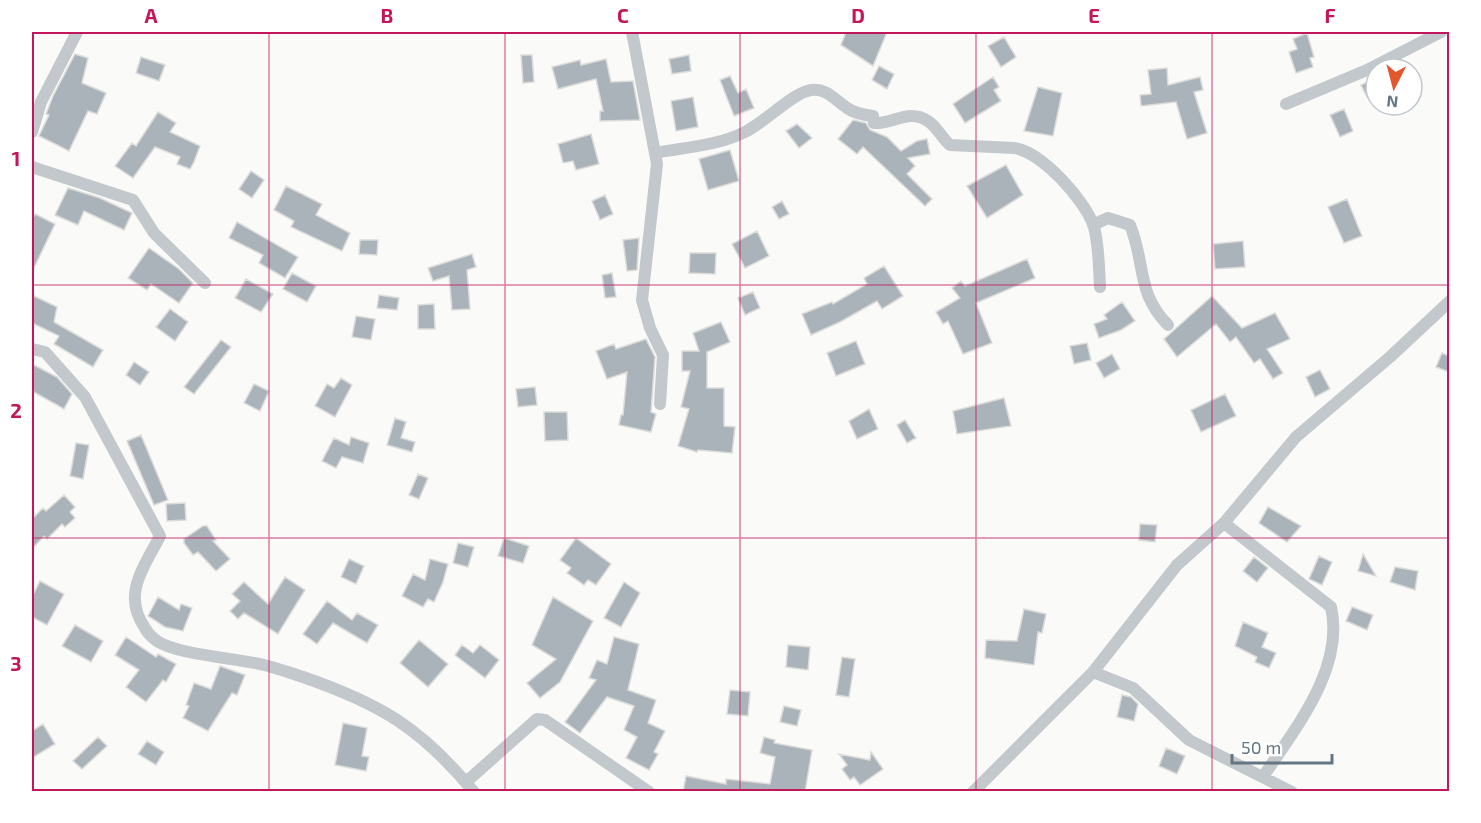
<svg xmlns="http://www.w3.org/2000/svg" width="1481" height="823" viewBox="0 0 1481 823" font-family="'Exo 2',sans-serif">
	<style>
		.building { fill: #aab3b9; stroke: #dcdcda; stroke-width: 1.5 }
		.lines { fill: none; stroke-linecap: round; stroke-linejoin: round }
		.minor { stroke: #c3c8cc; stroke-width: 12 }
		.grid { fill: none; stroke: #c2185b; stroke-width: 1.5; stroke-opacity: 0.55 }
		.neatline { fill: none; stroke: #c2185b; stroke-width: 2 }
		.grid-label { font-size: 20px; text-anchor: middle; font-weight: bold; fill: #c2185b }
	</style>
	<rect width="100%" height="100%" fill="#fafaf8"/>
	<path class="building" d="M846 32H887L873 66 841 45Z
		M1307 33 1314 57 1310 58 1313 67 1296 73 1289 52 1297 49 1293 39Z
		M1004 37 1016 57 1001 67 988 46Z
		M75 54 88 58 82 83 106 93 97 114 88 111 69 151 39 136 49 115 46 114 53 96Z
		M521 55H532L534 82 523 83Z
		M689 55 691 71 672 74 669 59Z
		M141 57 165 65 159 81 136 73Z
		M606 59 611 82 633 81 640 120 600 121V111H603L596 79 558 89 552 67 580 60 581 65Z
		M879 66 894 74 887 89 872 80Z
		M1167 68 1168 85 1200 77 1203 90 1194 92 1207 133 1187 139 1176 102 1141 106 1140 95 1151 94 1148 70Z
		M730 76 738 93 746 89 754 108 734 116 720 80Z
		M993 77 999 87 994 90 1001 101 965 123 953 104Z
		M1376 78V93L1367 97 1361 85Z
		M1038 87 1062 93 1053 136 1024 131Z
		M693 97 698 127 676 131 671 101Z
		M1344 109 1353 131 1340 137 1330 115Z
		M158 112 176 123 170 132 200 146 194 162 190 169 177 164 180 157 155 147 133 178 115 166 132 143 136 146Z
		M853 120 866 123 870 130 887 137 901 151 917 141 927 139 930 154 908 158 915 166 907 174 932 199 925 206 863 147 857 154 838 139Z
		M797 124 812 138 799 148 786 131Z
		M591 134 599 164 576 170 573 161 563 163 558 144Z
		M730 150 739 181 708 190 699 159Z
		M1006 165 1023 195 987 218 967 186Z
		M251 171 264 180 252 198 239 189Z
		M286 186 322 204 316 215 350 233 342 251 291 227 294 221 274 210Z
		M68 188 100 198 132 213 124 230 84 211 78 225 55 215Z
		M605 195 613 214 600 220 592 201Z
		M1347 199 1362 236 1344 243 1328 207Z
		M782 201 789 214 779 219 772 207Z
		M35 214 55 224 32 272V220Z
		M237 222 298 257 285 278 259 263 263 255 229 238Z
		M757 231 769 256 745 268 732 244Z
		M639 238 637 270 627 271 623 240Z
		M360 240H378L377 255 359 254Z
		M1243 241 1245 267 1215 269 1213 244Z
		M149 248 179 269 193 283 179 303 151 284 147 290 128 278Z
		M690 253H716L715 274 689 273Z
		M472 254 476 267 467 270 470 309 452 310 449 276 433 281 428 268Z
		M1027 259 1035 278 976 303 992 343 963 354 948 321 943 324 936 312 960 298 952 288 961 281 965 286Z
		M884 266 903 296 882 309 877 301 840 322 811 335 802 314 832 302 833 304 867 284 864 278Z
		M292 273 316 286 307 302 283 289Z
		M612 273 616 297 605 298 602 275Z
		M246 279 273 294 261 312 235 298Z
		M753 292 760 308 745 315 738 298Z
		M32 295 57 307 54 322 103 350 93 367 54 344 59 336 32 323Z
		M379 295 399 298 397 310 377 308Z
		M1212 296 1242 328 1275 313 1290 339 1267 349 1283 373 1273 379 1260 359 1254 363 1236 337 1230 342 1216 324 1177 357 1164 339Z
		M1122 302 1135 321 1121 330 1099 338 1094 324 1107 319 1104 315Z
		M434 304 435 329H418V305Z
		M170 309 188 322 175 341 156 327Z
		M356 316 375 319 371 340 352 337Z
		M721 322 730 342 707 352V388H724V426L735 427 732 453 698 450 697 452 678 446 689 409 681 407 690 371H682V351H699L693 333Z
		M646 339 655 357 651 412 656 414 651 432 619 425 621 415H623L627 372 607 379 596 351 614 344 616 349Z
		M221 340 231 347 194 394 184 387Z
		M856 341 865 364 836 376 827 353Z
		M1087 343 1091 360 1074 364 1070 346Z
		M1442 353 1449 356V372L1436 367Z
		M1112 354 1120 369 1104 378 1096 363Z
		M134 362 149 372 140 385 126 375Z
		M32 364 57 377 72 394 64 409 32 391Z
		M1320 370 1330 389 1315 397 1306 377Z
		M341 378 352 385 335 417 315 406 327 384 334 388Z
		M254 384 269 391 260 411 244 403Z
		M535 387 537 405 518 407 516 389Z
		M1225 394 1236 416 1201 432 1191 410Z
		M1004 398 1011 426 957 434 953 411Z
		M869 409 878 429 857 439 849 421Z
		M544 412H567L568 440 545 441Z
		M395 418 406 422 401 438 415 442 412 452 387 445Z
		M905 420 916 438 907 443 897 425Z
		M141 435 168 500 154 505 127 441Z
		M351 437 369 443 363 463 342 457 336 468 322 461 334 438 349 445Z
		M76 443 89 445 83 479 70 476Z
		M418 474 428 478 419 499 409 495Z
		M64 495 75 507 70 512 75 518 65 527 62 524 47 539 44 536 32 549V519L43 508 46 511Z
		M185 503 186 520 167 521 166 504Z
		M1268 507 1301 526 1287 542 1259 523Z
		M1140 524 1157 525 1155 542 1139 540Z
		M203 526H207L216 540 213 541 230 559 216 571 198 552 193 555 184 543V539Z
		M504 538 529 546 523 563 498 556Z
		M576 538 611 564 596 585 588 580 584 585 567 573 571 568 560 560Z
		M458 543 474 547 468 567 453 563Z
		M1363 554 1376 576 1358 571Z
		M1319 556 1332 562 1322 585 1309 579Z
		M1254 557 1268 568 1257 582 1243 571Z
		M349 559 364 566 356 584 341 577Z
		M430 559 448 564 443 582 434 602 428 599 423 607 402 596 413 574 425 580Z
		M1395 567 1418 571 1415 590 1390 582Z
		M285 577 305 590 278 634 244 613 238 619 230 611 240 601 232 594 244 582 268 604Z
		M40 581 64 594 47 625 32 617V597Z
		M624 582 640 593 621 627 604 618Z
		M158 597 179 610 181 604 192 608 183 631 165 627 148 616Z
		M553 597 593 621 560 682 540 698 527 683 556 659 532 645Z
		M327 601 352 620 357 613 378 625 367 643 333 623 317 644 303 634Z
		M1352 607 1373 615 1367 630 1346 621Z
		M1024 609 1046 614 1042 633 1038 632 1034 665 985 658 986 640 1017 641Z
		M1243 622 1268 633 1262 647 1276 653 1269 668 1255 662 1257 657 1235 646Z
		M75 625 103 641 91 662 62 646Z
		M126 637 156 657 158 654 176 664 166 682 163 680 146 702 126 687 139 670 115 655Z
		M614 637 639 644 628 690 656 700 648 723 665 731 654 752 658 754 649 770 626 758 637 737 624 730 634 706 607 697 580 733 565 722 596 680 589 678 597 660 607 664Z
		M419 640 448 664 428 687 400 663Z
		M462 645 473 653 480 645 499 660 485 678 455 655Z
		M788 645 810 647 808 670 786 667Z
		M842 657 855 659 849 697 836 695Z
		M220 666 245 675 237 695 232 693 208 731 183 718 189 706 186 705 194 683 211 689Z
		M730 690 750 692 748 716 727 714Z
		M1122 695 1131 697 1138 704 1134 721 1117 717Z
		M784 706 801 710 797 726 780 722Z
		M343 723 367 728 362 756 369 757 366 771 335 765Z
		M43 724 55 744 32 758V731Z
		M98 737 107 746 82 769 73 761Z
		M764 737 775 740 774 743 812 750 805 792H683L686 776 726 784V779L770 784 775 757 760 753Z
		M147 741 164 752 156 765 138 754Z
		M1166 748 1185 756 1177 774 1159 766Z
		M871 752 883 769 860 785 854 777 850 780 842 769 847 765 839 754 870 760Z"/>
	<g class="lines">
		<path class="minor" d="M632 32 657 164 642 300 650 328 663 355 660 404
			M1286 104 1367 70 1441 32
			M32 132 41 102 77 32
			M655 153C686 147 717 146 745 132 764 123 794 92 811 90 827 88 835 100 847 108 854 113 864 115 873 116L874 123C893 124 909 108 928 121 937 127 942 138 950 145L1014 148C1041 151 1086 201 1094 227 1099 246 1099 268 1100 287
			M32 167 133 200 154 233 205 283
			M1093 225 1108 218 1130 225C1146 264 1136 293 1168 325
			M32 349 45 352 85 397 160 536C145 566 121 594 145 628 147 632 153 638 157 641 178 655 237 658 264 665 277 668 290 673 303 677 381 704 421 728 474 792
			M1224 523 1331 607C1345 669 1295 728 1263 777
			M1093 672 1133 688 1189 740 1292 792
			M466 782 537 719 545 720 649 792
			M973 792 1093 672 1177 565 1224 523 1296 437 1390 357 1450 301"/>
	</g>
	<path class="grid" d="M269 32V792M505 32V792M740 32V792M976 32V792M1212 32V792M32 285H1450M32 538H1450"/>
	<rect width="1481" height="823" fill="none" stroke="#ffffff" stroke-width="66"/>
	<g transform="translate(1394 87) rotate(186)"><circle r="28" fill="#ffffff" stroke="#c1c8cd" stroke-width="1.5"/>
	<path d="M0-4.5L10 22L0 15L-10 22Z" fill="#e4572e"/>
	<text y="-9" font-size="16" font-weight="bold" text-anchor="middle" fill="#657683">N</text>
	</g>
	<path d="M1232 754v9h100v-9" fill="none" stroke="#657683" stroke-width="3"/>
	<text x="1241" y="754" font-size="18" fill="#657683" stroke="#ffffff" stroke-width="4.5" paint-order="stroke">50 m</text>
	<rect x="33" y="33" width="1415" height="757" class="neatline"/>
	<g class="grid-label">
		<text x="151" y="23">A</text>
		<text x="387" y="23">B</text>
		<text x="623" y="23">C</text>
		<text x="858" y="23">D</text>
		<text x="1094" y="23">E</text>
		<text x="1330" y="23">F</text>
		<text x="16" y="166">1</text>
		<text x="16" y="418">2</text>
		<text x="16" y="671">3</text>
	</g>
</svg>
